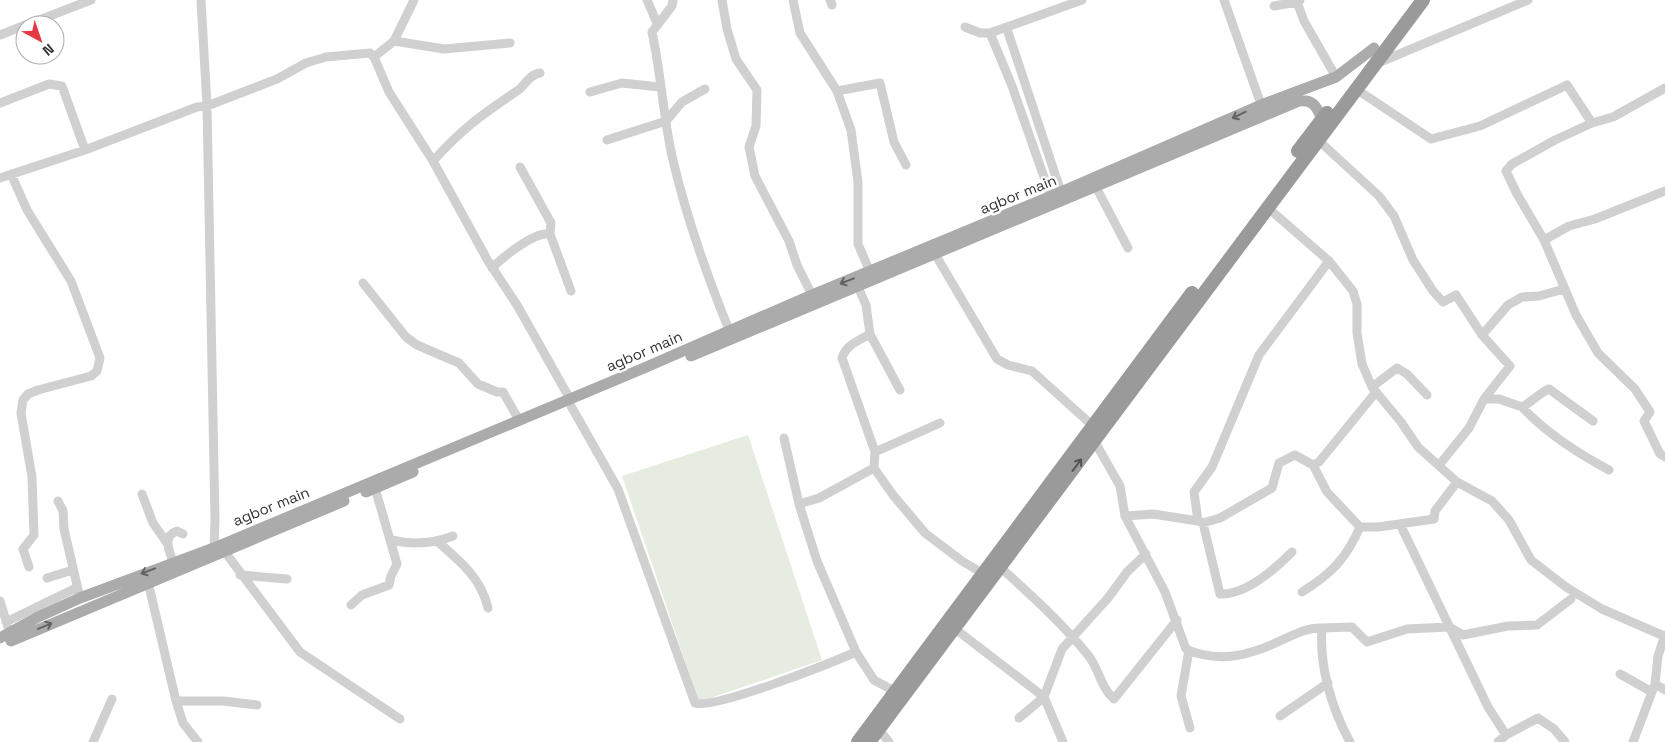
<svg xmlns="http://www.w3.org/2000/svg" width="1665" height="742" viewBox="0 0 1665 742" font-family="'Space Grotesk',sans-serif">
	<style>
		.green { fill: #e6ecdf }
		.lines { fill: none; stroke-linecap: round; stroke-linejoin: round }
		.minor { stroke: #d0d0d0; stroke-width: 9 }
		.major { stroke: #ababab; stroke-width: 11 }
		.highway { stroke: #9a9a9a; stroke-width: 14 }
		.oneway { stroke: #636363 }
		.oneway2 { stroke: #525252 }
		.labels { text-anchor: middle; dominant-baseline: central; stroke-width: 5; stroke-linejoin: round; paint-order: stroke }
		.street-label { font-size: 15px; fill: #333; stroke: #fff }
	</style>
	<rect width="100%" height="100%" fill="#fff"/>
	<path class="green" d="M748 435 822 660 699 702 622 476Z"/>
	<g class="lines">
		<path class="minor" d="M201 0 207 106 215 521 214 548
			M647 0 657 23
			M673 0 672 6 652 32C661 73 663 115 672 156 686 217 706 273 729 330
			M722 0 727 29 736 59 757 90 756 126 749 147 755 176 789 241 797 265 812 295
			M793 0 800 33 837 91 851 130 858 182V244L870 272
			M830 0 832 5
			M1224 0 1263 110
			M1300 0 1297 2 1304 21 1336 77
			M1274 6 1297 2
			M26 25 91 0
			M965 27 980 33H990L1082 0
			M1007 29 1061 192
			M990 33 1012 86 1051 197
			M0 35 25 25
			M394 41 444 49 510 43
			M374 57 389 92 433 161 488 261 517 305 570 399
			M1378 63 1528 0
			M1665 88 1613 117 1592 123 1555 140 1512 164 1506 171 1517 194 1544 240 1576 315 1598 353 1635 389 1650 412 1644 421 1660 454 1665 457
			M1356 89 1431 139 1480 126 1567 85 1592 123
			M837 91 880 83 894 142 906 165
			M590 92 622 83 660 87
			M0 103 49 84 62 86 85 150
			M607 140 666 121 682 102 705 89
			M1318 140 1379 196 1394 216 1413 260 1433 291 1443 302 1456 295 1482 335 1510 366 1484 399 1469 428 1440 464
			M433 161C462 129 481 115 517 91 525 86 529 74 540 73
			M520 167 551 223 550 234
			M11 174 27 210 71 281 100 358 97 371 91 376 38 390 28 394 23 400 21 413 32 477 34 535 23 549 29 567
			M0 178 85 150 197 107 207 106 277 79 306 63 326 57 370 53 374 57 394 41 414 0
			M1096 187 1128 248
			M1267 207 1329 261 1353 291 1357 304V333L1362 364 1372 387 1401 422 1418 447 1457 482 1492 501 1509 520 1531 560 1566 587 1602 609 1664 636
			M1544 240 1569 226 1595 219 1665 191
			M935 254 997 359 1008 365 1032 371 1093 426
			M492 268C503 257 535 231 550 234L571 291
			M363 283 406 337 417 345 459 363 478 384 497 392H503L519 420
			M858 287 866 305 870 334C858 341 846 345 842 358L875 452 874 468 893 495 925 533 962 561 987 576
			M870 334 900 390
			M1482 335 1508 305 1522 297 1539 296 1564 289
			M1372 387 1397 368 1407 374 1427 395
			M1376 392 1319 462 1313 465 1327 492 1360 527H1378L1434 519 1435 511 1457 482
			M1484 399H1499L1522 407C1532 402 1539 393 1549 389L1593 421
			M571 406 618 489 695 703C714 710 833 662 856 652
			M1522 407C1546 433 1577 453 1609 470
			M784 438 799 504
			M1095 442 1120 486 1125 516 1165 592 1186 649C1219 664 1251 655 1282 640 1295 634 1308 627 1322 628 1319 667 1332 709 1350 742
			M875 452 940 423
			M874 468 819 498 799 504 817 561 856 652 874 680 896 692
			M142 494 153 523 167 543
			M58 501 63 511 64 529 80 598
			M1125 516 1153 514 1198 521 1194 492 1212 467 1259 355 1329 261
			M1198 521 1203 523 1220 518 1272 488 1279 463 1295 455 1313 465
			M1203 523 1220 594C1246 595 1275 569 1292 552
			M1400 524 1488 707 1506 735 1538 718 1554 729 1565 742
			M391 540C413 545 432 544 453 536
			M438 542C460 561 481 578 488 608
			M225 552 300 652 400 719
			M173 562C169 550 162 536 177 531L183 534
			M1000 567C1031 595 1062 623 1088 655 1099 668 1100 687 1114 699L1177 620
			M240 575 287 579
			M47 578 73 570
			M148 582 176 701H223L257 705
			M1302 592C1331 574 1346 559 1360 527
			M0 601 8 627
			M351 605 362 595 389 585 391 576 397 564 375 488
			M6 622 76 588
			M954 628 1044 697 1063 742
			M1322 628 1352 627 1367 642 1407 629 1449 627 1463 635 1508 626 1537 625 1571 599
			M1665 635 1658 656 1655 684 1665 690
			M1189 650 1181 696 1190 728
			M1620 674 1652 692
			M176 701 183 723 198 742
			M1280 716 1328 683
			M1019 718 1044 697 1062 649 1108 598 1127 572 1146 554
			M879 730 889 742
			M93 742 112 699
			M1498 742 1506 735
			M1633 742 1655 684"/>
		<path class="major" d="M691 356 1299 101C1314 99 1317 108 1322 119
			M366 492 413 472
			M0 638 38 617 80 598 214 548 644 368 812 295 1061 192 1261 105 1336 77 1374 48
			M11 641 344 501"/>
		<path class="highway" d="M1298 151 1327 113
			M858 742 1192 293
			M869 742 1423 0"/>
	</g>
	<defs><path id="oneway-shaft" d="M-6 0H5M1.5-3L5.5 0L1.5 3" fill="none" stroke-width="1.6" stroke-linecap="round" stroke-linejoin="round" transform="scale(1.25)"/></defs>
	<g class="oneway">
		<use href="#oneway-shaft" transform="translate(1239 115) rotate(154)"/>
		<use href="#oneway-shaft" transform="translate(847 281) rotate(159)"/>
		<use href="#oneway-shaft" transform="translate(148 571) rotate(159)"/>
		<use href="#oneway-shaft" transform="translate(45 626) rotate(-23)"/>
	</g>
	<use class="oneway2" href="#oneway-shaft" transform="translate(1077 465) rotate(-53)"/>
	<g class="labels">
		<g class="street-label">
			<text transform="translate(1018 194) rotate(-22)">agbor main</text>
			<text transform="translate(644 351) rotate(-23)">agbor main</text>
			<text transform="translate(271 506) rotate(-22)">agbor main</text>
		</g>
	</g>
	<g transform="translate(40 40) rotate(140)"><circle r="24" fill="#ffffff" stroke="#adadad"/>
	<path d="M0-4L9 19L0 12L-9 19Z" fill="#e63946"/>
	<text y="-8" font-size="14" font-weight="bold" text-anchor="middle" fill="#333333">N</text>
	</g>
</svg>
